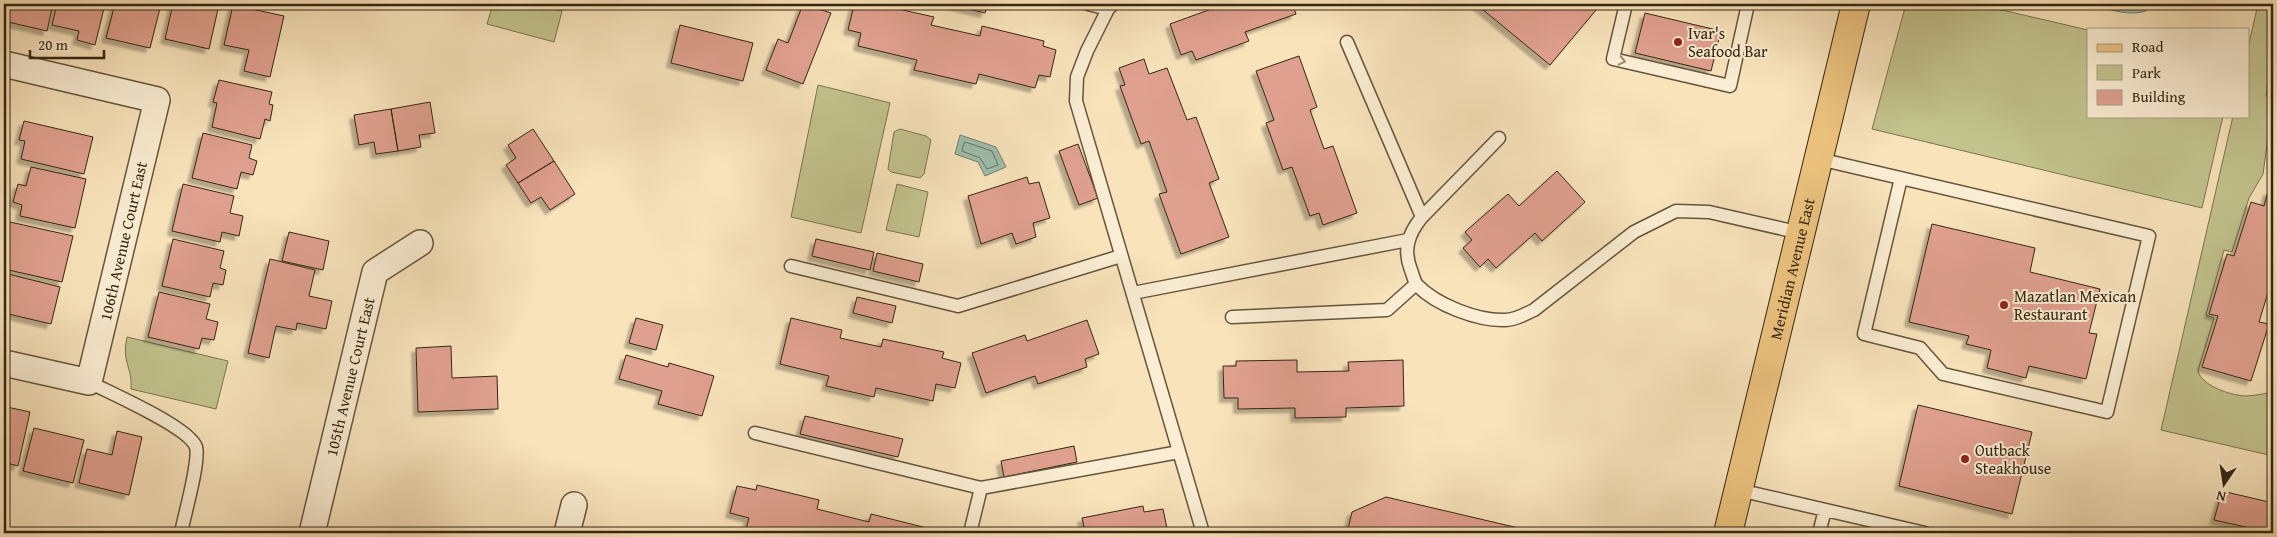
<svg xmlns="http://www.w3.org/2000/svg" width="2277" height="537" viewBox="0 0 2277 537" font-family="'Gentium Book Plus',serif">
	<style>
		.green { fill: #c2c38d; stroke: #7b744f }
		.water { fill: #9dbead; stroke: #73816f }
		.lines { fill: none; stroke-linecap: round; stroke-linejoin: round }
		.shore { stroke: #68725f; stroke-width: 1 }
		.building { fill: #e0a08f; stroke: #342611; filter: url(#shadow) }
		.lane-casing { stroke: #65553c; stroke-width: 15 }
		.street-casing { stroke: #65553c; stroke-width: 28 }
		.primary-casing { stroke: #342611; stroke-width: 30 }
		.lane { stroke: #faedd3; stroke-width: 12 }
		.street { stroke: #faedd3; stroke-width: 25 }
		.primary { stroke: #ecc27e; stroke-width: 28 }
		.oneway { stroke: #978a72 }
		.poi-dot { fill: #8f2418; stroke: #faedd3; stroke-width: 2 }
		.labels { text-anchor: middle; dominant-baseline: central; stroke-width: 4; stroke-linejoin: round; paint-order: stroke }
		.poi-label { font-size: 16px; fill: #342611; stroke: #faedd3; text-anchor: start }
		.street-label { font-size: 16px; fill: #342611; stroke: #faedd3 }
	</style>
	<defs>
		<filter id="shadow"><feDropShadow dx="-4.5" dy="4.5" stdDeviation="1" flood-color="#0004"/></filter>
	</defs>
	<rect width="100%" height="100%" fill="#f8e3bb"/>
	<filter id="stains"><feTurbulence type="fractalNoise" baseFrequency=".004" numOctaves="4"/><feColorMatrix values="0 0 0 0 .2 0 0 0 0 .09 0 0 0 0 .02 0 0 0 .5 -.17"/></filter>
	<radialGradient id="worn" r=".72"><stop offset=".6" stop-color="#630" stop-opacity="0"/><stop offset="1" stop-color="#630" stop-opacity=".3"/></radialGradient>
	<path class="green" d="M493 4H534L562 11 554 42 487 24Z
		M1906 4H1976L2088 30V116H2223L2202 208 1872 129Z
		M2258 4H2273V37L2266 96 2273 97V100L2263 174 2249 198 2232 252 2224 250 2206 315 2214 318 2198 371C2202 386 2230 395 2245 396 2254 396 2264 393 2273 393V456L2161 430 2233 116H2248V48Z
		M818 85 890 103 861 233 791 217Z
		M900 129 926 136 931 140 924 174 920 178 891 172 888 169 894 132Z
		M897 184 928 192 919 237 886 230Z
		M127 337 228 361 216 409 131 389C133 368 121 362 127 337Z"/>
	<path class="water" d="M2088 4H2149L2146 11C2127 17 2106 8 2088 4Z
		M960 135 996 147 1006 167 985 176 978 162 955 154Z"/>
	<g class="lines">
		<path class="shore" d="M965 142 992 151 998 165 987 169 980 158 962 151Z"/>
	</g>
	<path class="building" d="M4 4H53L47 31 4 21Z
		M57 4H105L95 45 77 40 79 31 52 25Z
		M115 4H161L150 48 106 38Z
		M173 4H195L218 9 209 49 165 39Z
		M803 4 831 13 803 84 766 70 778 39 788 43Z
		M867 4H876L934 17 931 25 980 36 982 26 1044 41 1043 46 1056 50 1050 77 1039 75 1035 88 979 74 976 84 914 70 917 60 858 46 861 33 848 30 854 5 866 8Z
		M948 4H988L985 13Z
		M1225 4H1292L1296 14 1245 32 1249 41 1196 60 1192 51 1181 55 1170 24Z
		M1476 4H1589L1596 10 1550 65Z
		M233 5 284 16 270 77 244 71 249 50 224 45Z
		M1645 13 1721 31 1711 71 1635 53Z
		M680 25 753 43 743 81 671 63Z
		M1299 56 1317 107 1310 110 1324 149 1333 146 1357 213 1323 225 1319 213 1310 216 1292 167 1283 170 1266 123 1274 120 1256 71Z
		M1144 59 1149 74 1167 68 1187 120 1196 117 1219 179 1209 183 1229 237 1181 254 1159 194 1167 192 1149 141 1141 144 1120 86 1125 85 1119 68Z
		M219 80 272 92 269 104 273 105 270 121 265 119 260 139 212 127 217 103 213 102Z
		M430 102 435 133 419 135 421 147 398 151 391 109Z
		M391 109 398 151 376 154 374 142 359 145 354 115Z
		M24 121 93 137 84 174 21 159 25 141 19 140Z
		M533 129 554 161 518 183 506 165 516 158 508 145Z
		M203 133 252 145 249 158 257 161 253 175 241 172 237 189 192 178Z
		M1078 144 1098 198 1079 205 1059 151Z
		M554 161 575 194 550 210 541 197 531 203 518 183Z
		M31 167 86 179 75 228 20 216 22 205 13 202 18 184 26 186Z
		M1557 171 1585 202 1542 241 1535 233 1496 268 1488 259 1480 267 1463 248 1472 240 1465 232 1508 194 1519 206Z
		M1027 177 1029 184 1039 182 1050 218 1033 223 1036 237 1016 244 1012 233 981 244 968 196Z
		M183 184 234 196 230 213 243 216 239 236 222 232 220 242 172 231Z
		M2268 191 2273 192V276L2259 322 2269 324 2251 381 2202 367 2218 316 2209 314 2227 254 2234 256 2251 202 2264 206Z
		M10 222 73 236 62 282 4 269V231L8 232Z
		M1932 224 2035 248 2030 272 2100 289 2089 333 2097 334 2086 379 2029 366 2026 378 1987 368 1991 350 1966 344 1969 336 1909 322Z
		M289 232 329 241 323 270 282 261Z
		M173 239 224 251 220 268 226 270 223 285 213 283 210 297 162 286Z
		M816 239 874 252 870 270 812 256Z
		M877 253 923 264 919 282 873 271Z
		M270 259 315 270 309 296 332 301 326 329 297 323 296 330 276 326 269 358 248 353Z
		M4 273 60 287 51 324 4 313Z
		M159 292 210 304 206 319 218 322 214 340 202 338 199 349 148 337Z
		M857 297 896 306 892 323 853 313Z
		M636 318 663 325 656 350 629 343Z
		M791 318 842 330 840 338 881 347 883 339 944 352 942 358 961 363 955 388 936 384 933 401 876 388 874 397 826 386 829 376 780 364Z
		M1087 320 1099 354 1085 359 1087 367 1038 384 1035 376 986 393 972 353 1025 335 1027 341Z
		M451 346 452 378 497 376 498 409 418 412 416 348Z
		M626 355 668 367 669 363 714 376 702 416 658 404 662 391 619 379Z
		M1297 360V372L1349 371 1348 362 1403 360 1404 406 1346 408V417L1295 418V408L1238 409V398H1224L1223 366H1236V361Z
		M1918 405 2032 432 2012 514 1899 486Z
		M7 407 30 412 18 466 7 463 5 471 4 413H6Z
		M805 416 903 439 898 457 800 434Z
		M34 428 84 440 73 483 23 471Z
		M117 431 142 437 129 495 79 483 87 449 112 455Z
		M1074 446 1077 462 1004 477 1001 461Z
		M757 485 819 500 817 509 869 522 871 514 931 529 929 533H745L749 518 730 513 737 486 756 490Z
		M2222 491 2273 503V533L2214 520Z
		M1386 497 1540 533H1347L1352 512Z
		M1143 506 1144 512 1163 509 1168 533H1055L1084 527 1082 518Z
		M1042 528 1043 533H1014Z"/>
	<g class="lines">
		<g class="lane-casing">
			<path id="lane" d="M1088 4 1108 9
				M1113 4 1108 9 1087 51 1077 77 1076 101 1203 533
				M1626 4 1613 59 1730 86 1748 4
				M1347 42 1422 217
				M1499 138 1422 217C1408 234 1403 250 1411 270 1413 275 1414 281 1417 285 1436 305 1478 321 1505 320 1516 320 1525 314 1534 310L1634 232 1676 211 1709 212 1801 233
				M1819 159 2149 236 2107 412 1943 374 1920 348 1864 334 1901 178
				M791 266 958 306 1121 256
				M1133 293 1408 240
				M1232 317 1387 310 1416 284
				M89 382C110 393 189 427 196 447 200 462 184 516 181 533
				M755 433 981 488 1179 452
				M1739 490 1925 533
				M970 533 981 488
				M1819 533 1825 510"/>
		</g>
		<g class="street-casing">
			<g id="street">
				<path d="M4 64 157 100 89 382 4 363"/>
				<path id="s1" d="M312 533 375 272 420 243"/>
				<path d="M567 533 574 505"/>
			</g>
		</g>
		<g class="primary-casing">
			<g id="primary">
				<path id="s2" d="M1728 533 1856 4"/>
			</g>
		</g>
		<use href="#lane" class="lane"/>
		<use href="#street" class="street"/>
		<use href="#primary" class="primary"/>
	</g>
	<defs><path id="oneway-chevron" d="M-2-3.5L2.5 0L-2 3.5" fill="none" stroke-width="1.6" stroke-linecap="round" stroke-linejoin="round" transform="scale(1.25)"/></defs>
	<use class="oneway" href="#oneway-chevron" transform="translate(1622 61) rotate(13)"/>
	<g class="poi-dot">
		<circle cx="1678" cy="42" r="5"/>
		<circle cx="2004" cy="305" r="5"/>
		<circle cx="1965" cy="459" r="5"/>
	</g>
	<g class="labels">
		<g class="poi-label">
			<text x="1688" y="33">Ivar's<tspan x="1688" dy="18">Seafood Bar</tspan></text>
			<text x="2014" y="296">Mazatlan Mexican<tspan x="2014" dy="18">Restaurant</tspan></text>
			<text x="1975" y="450">Outback<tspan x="1975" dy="18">Steakhouse</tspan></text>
		</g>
		<g class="street-label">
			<text transform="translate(123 241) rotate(-77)">106th Avenue Court East</text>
			<text stroke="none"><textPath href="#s2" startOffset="272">Meridian Avenue East</textPath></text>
			<text stroke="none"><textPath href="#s1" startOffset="161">105th Avenue Court East</textPath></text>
		</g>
	</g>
	<rect width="2277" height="537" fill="none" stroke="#f8e3bb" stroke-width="20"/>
	<rect x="5" y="5" width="2267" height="527" fill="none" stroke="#342611" stroke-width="2.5"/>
	<rect x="10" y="10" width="2257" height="517" fill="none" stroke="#342611"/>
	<rect x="2087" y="28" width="162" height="90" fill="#faedd3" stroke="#ab9d85"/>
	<rect x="2097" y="44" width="25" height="8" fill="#ecc27e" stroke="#ab9d85"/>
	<text x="2132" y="52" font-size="15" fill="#342611">Road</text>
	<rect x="2097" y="65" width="25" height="15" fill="#c2c38d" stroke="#ab9d85"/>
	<text x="2132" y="78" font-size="15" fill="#342611">Park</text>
	<rect x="2097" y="90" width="25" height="15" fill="#e0a08f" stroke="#ab9d85"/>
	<text x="2132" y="102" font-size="15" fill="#342611">Building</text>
	<g transform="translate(2224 484) rotate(193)" stroke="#faedd3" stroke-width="4" paint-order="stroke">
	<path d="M0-4L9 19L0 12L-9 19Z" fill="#342611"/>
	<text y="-8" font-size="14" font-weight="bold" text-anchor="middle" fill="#342611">N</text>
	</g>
	<path d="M30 50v8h74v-8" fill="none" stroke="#342611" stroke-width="2.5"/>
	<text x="38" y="50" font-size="15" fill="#342611" stroke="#faedd3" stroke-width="4" paint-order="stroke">20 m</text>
	<rect width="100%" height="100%" filter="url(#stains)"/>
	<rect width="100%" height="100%" fill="url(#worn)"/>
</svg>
